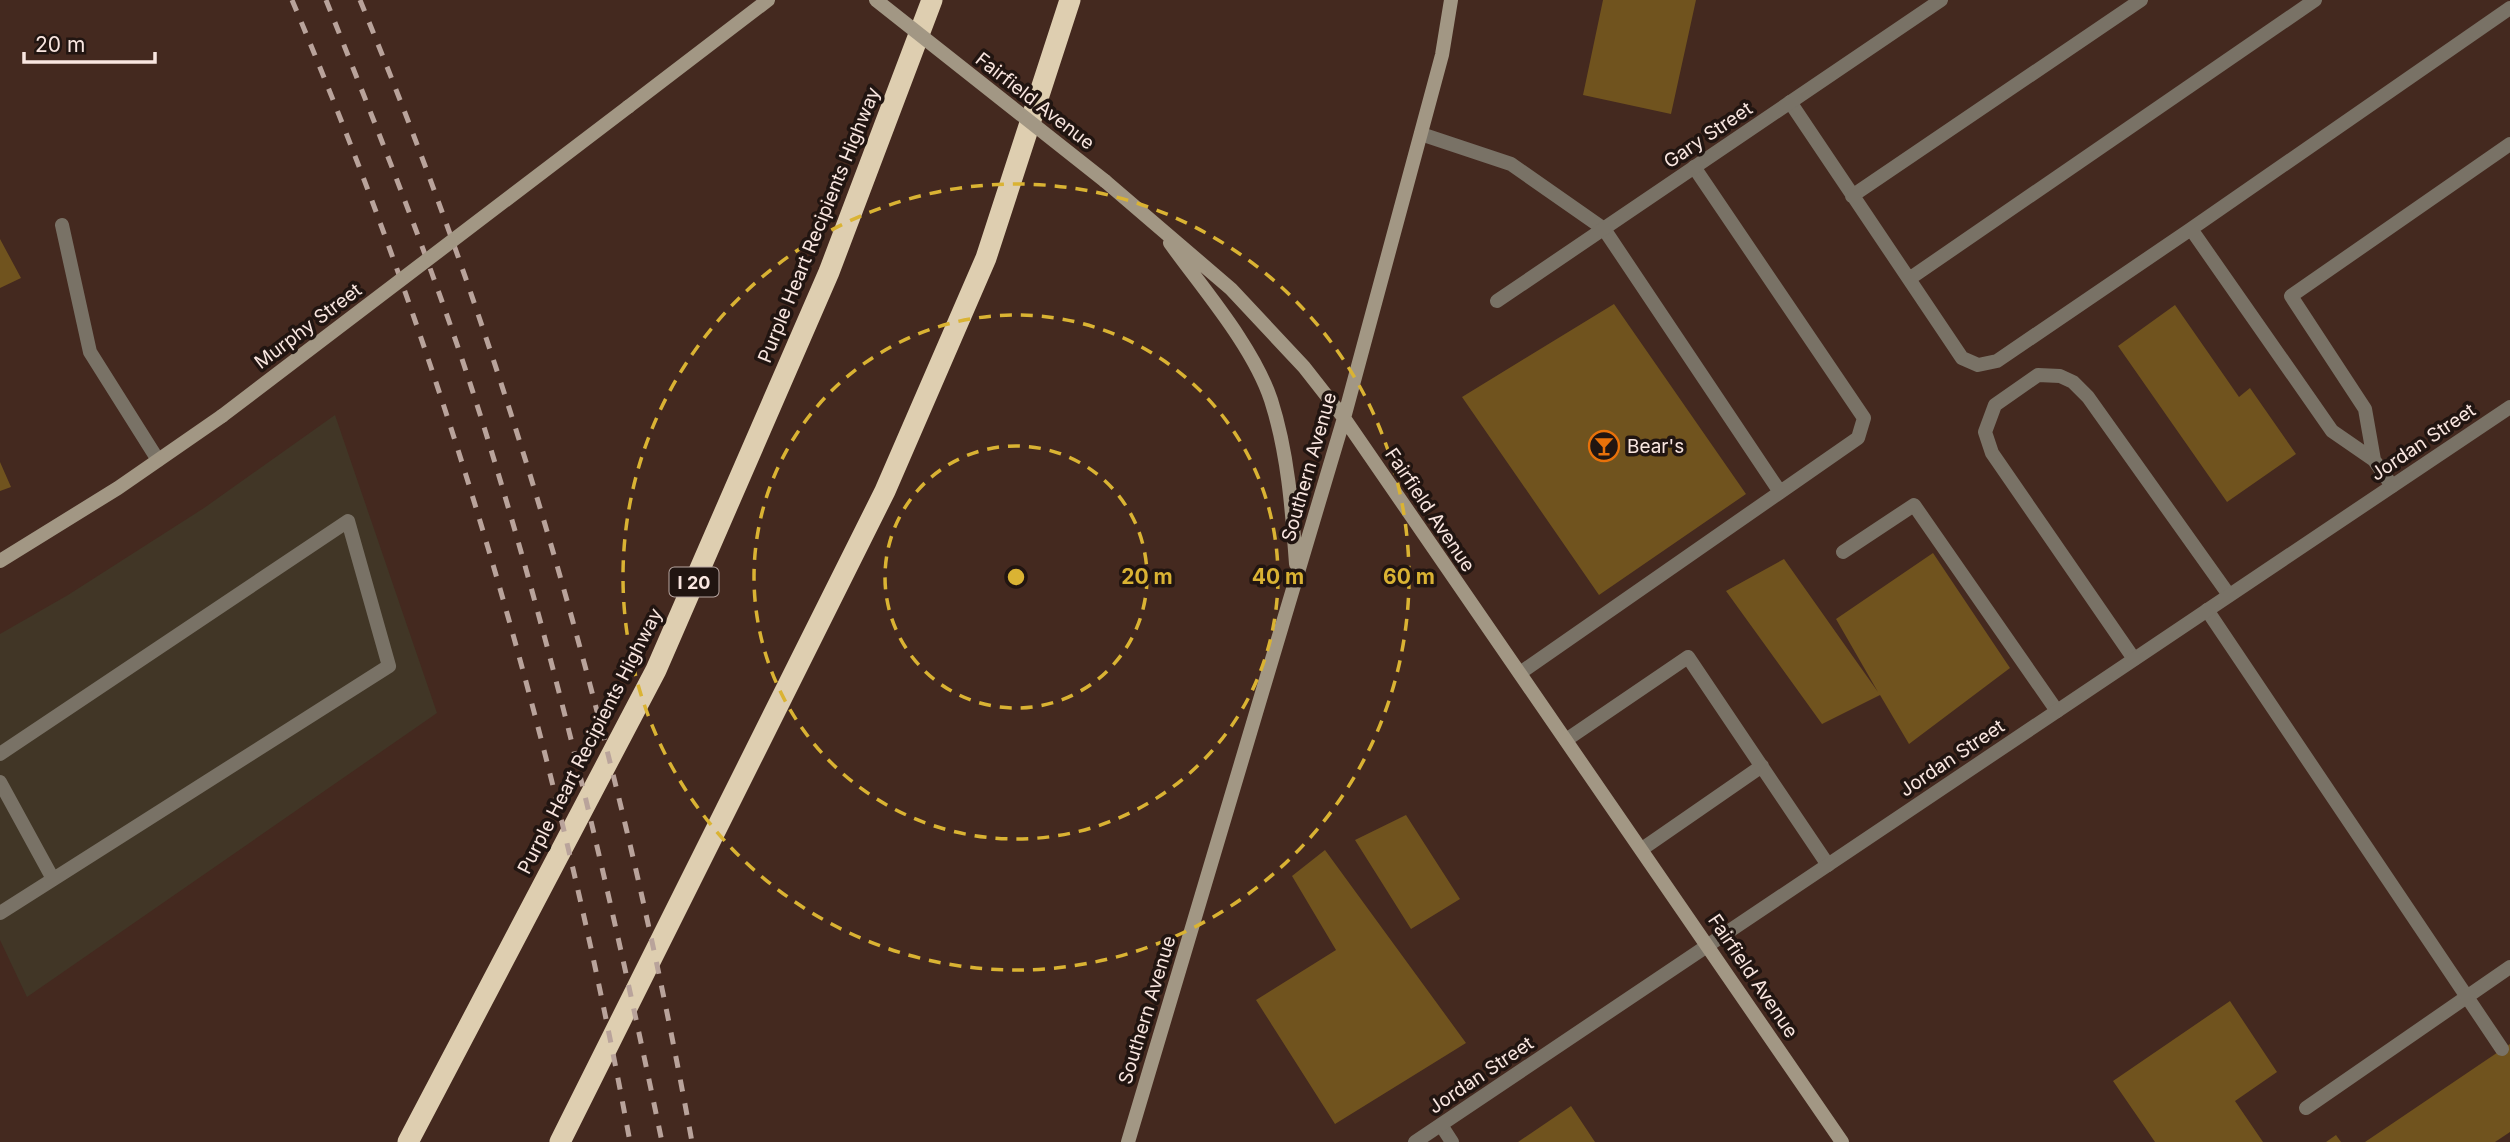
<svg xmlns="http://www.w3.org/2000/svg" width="2510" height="1142" viewBox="0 0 2510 1142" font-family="Inter,sans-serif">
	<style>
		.commercial { fill: #413626 }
		.building { fill: #70531e }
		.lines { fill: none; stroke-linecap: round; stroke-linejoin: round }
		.lane { stroke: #797266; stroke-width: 14 }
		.street { stroke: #797266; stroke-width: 14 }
		.secondary { stroke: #a29784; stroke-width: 14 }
		.highway { stroke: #deceb0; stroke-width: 21 }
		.rail { stroke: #b9a39b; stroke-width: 5; stroke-dasharray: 12 12; stroke-linecap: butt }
		.secondary-bridge { stroke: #a29784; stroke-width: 14 }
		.ring { fill: none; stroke: #dab333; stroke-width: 3.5; stroke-dasharray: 12 9 }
		.labels { text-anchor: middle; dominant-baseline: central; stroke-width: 7; stroke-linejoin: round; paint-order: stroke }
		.shield { fill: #211511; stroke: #b8a7a2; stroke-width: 2 }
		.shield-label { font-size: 18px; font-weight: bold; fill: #f9e6e0 }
		.street-label { font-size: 19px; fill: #f9e6e0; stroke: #211511 }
		.poi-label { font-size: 19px; fill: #f9e6e0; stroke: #211511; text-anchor: start }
		.centre { fill: #dab333; stroke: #211511; stroke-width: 3.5 }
		.ring-label { font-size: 21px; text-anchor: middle; font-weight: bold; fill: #dab333; stroke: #211511; stroke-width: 7; stroke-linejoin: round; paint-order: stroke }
	</style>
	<rect width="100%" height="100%" fill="#44291f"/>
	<path class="commercial" d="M335 415 437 713 27 997 0 940V634L68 595 204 508Z"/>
	<path class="building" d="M1603 0H1696L1671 114 1583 95Z
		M0 239 21 278 0 288Z
		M1614 304 1746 494 1599 595 1462 397Z
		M2175 305 2239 397 2250 388 2296 454 2227 502 2118 346Z
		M0 462 11 487 0 491Z
		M1933 553 2010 668 1909 744 1880 695 1822 724 1726 591 1784 559 1878 692 1836 619Z
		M1406 815 1460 899 1411 929 1355 840Z
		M1325 850 1466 1043 1335 1124 1256 1000 1336 950 1292 876Z
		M2230 1001 2277 1072 2235 1101 2263 1142H2155L2113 1081Z
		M2510 1044V1132L2495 1142H2365Z
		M1571 1106 1595 1142H1518Z
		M2336 1135 2341 1142H2326Z"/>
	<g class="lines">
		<path class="lane" d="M1790 102 1962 358 1978 365 1997 361 2191 229 2332 431 2374 460 2392 486
			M1421 134 1511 164 1604 229 1780 492
			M1852 196 2141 0
			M62 225 90 352 158 460
			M2191 229 2510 8
			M1909 279 2315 0
			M2374 460 2365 409 2291 296 2510 144
			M1843 552 1914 505 2057 711
			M2207 610 2502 1049
			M2134 659 1992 453 1985 432 1995 405 2038 375 2060 376 2073 382 2088 397 2229 595
			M1520 673 1858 438 1864 418 1694 167
			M1566 740 1688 657 1828 865
			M0 754 348 521 389 666 0 913
			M0 782 53 879
			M1642 849 1762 766
			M2306 1108 2510 967
			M1441 1125 1452 1142"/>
		<path class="street" d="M1497 301 1941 0
			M1415 1142 2510 407"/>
		<path class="secondary" d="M628 107 768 0
			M1105 181 1231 289 1304 367 1344 418 1842 1142
			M1170 243C1203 289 1253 346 1271 400 1288 453 1292 509 1296 564
			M0 561 118 488 222 416
			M1128 1142 1344 418 1442 55 1451 0"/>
		<path class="highway" d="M408 1142 656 670 829 272 932 0
			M560 1142 885 491 986 258 1070 0"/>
		<path class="rail" d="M292 0C447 366 558 751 630 1142
			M326 0C382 141 439 282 484 427 557 662 612 901 662 1142
			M360 0C511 366 621 752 692 1142"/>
		<path class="secondary-bridge" d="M876 0 1105 181
			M222 416 628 107"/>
	</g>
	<g class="ring">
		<circle cx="1016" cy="577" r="131"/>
		<circle cx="1016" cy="577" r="262"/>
		<circle cx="1016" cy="577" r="393"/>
	</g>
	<defs>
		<g id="bar-ring" transform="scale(1.575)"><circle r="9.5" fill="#211511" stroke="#e8710a" stroke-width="1.5"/><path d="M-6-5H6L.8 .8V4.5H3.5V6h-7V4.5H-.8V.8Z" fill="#e8710a"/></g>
	</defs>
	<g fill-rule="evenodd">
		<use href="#bar-ring" x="1604" y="446"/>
	</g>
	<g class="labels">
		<rect class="shield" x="669.5" y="567.5" width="49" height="29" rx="5"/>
		<g class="shield-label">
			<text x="694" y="582">I 20</text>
		</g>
		<g class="street-label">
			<text transform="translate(1035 101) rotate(38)">Fairfield Avenue</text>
			<text transform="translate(1708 135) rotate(-34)">Gary Street</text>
			<text transform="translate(819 225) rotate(-68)">Purple Heart Recipients Highway</text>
			<text transform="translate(308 326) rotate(-37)">Murphy Street</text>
			<text transform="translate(2423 442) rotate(-34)">Jordan Street</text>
			<text transform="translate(1309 467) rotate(-74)">Southern Avenue</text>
			<text transform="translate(1430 510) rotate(56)">Fairfield Avenue</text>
			<text transform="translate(590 741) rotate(-63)">Purple Heart Recipients Highway</text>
			<text transform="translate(1952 758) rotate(-34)">Jordan Street</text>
			<text transform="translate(1753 976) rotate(56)">Fairfield Avenue</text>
			<text transform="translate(1147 1010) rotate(-73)">Southern Avenue</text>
			<text transform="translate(1481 1075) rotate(-34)">Jordan Street</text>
		</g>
		<g class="poi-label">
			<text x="1627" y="446">Bear's</text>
		</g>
	</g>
	<circle cx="1016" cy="577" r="10" class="centre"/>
	<g class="ring-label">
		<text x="1147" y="584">20 m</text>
		<text x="1278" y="584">40 m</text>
		<text x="1409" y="584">60 m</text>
	</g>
	<path d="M24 52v10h131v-10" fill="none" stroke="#f9e6e0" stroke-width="3.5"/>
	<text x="35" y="52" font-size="21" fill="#f9e6e0" stroke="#211511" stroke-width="5" paint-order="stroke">20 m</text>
</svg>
